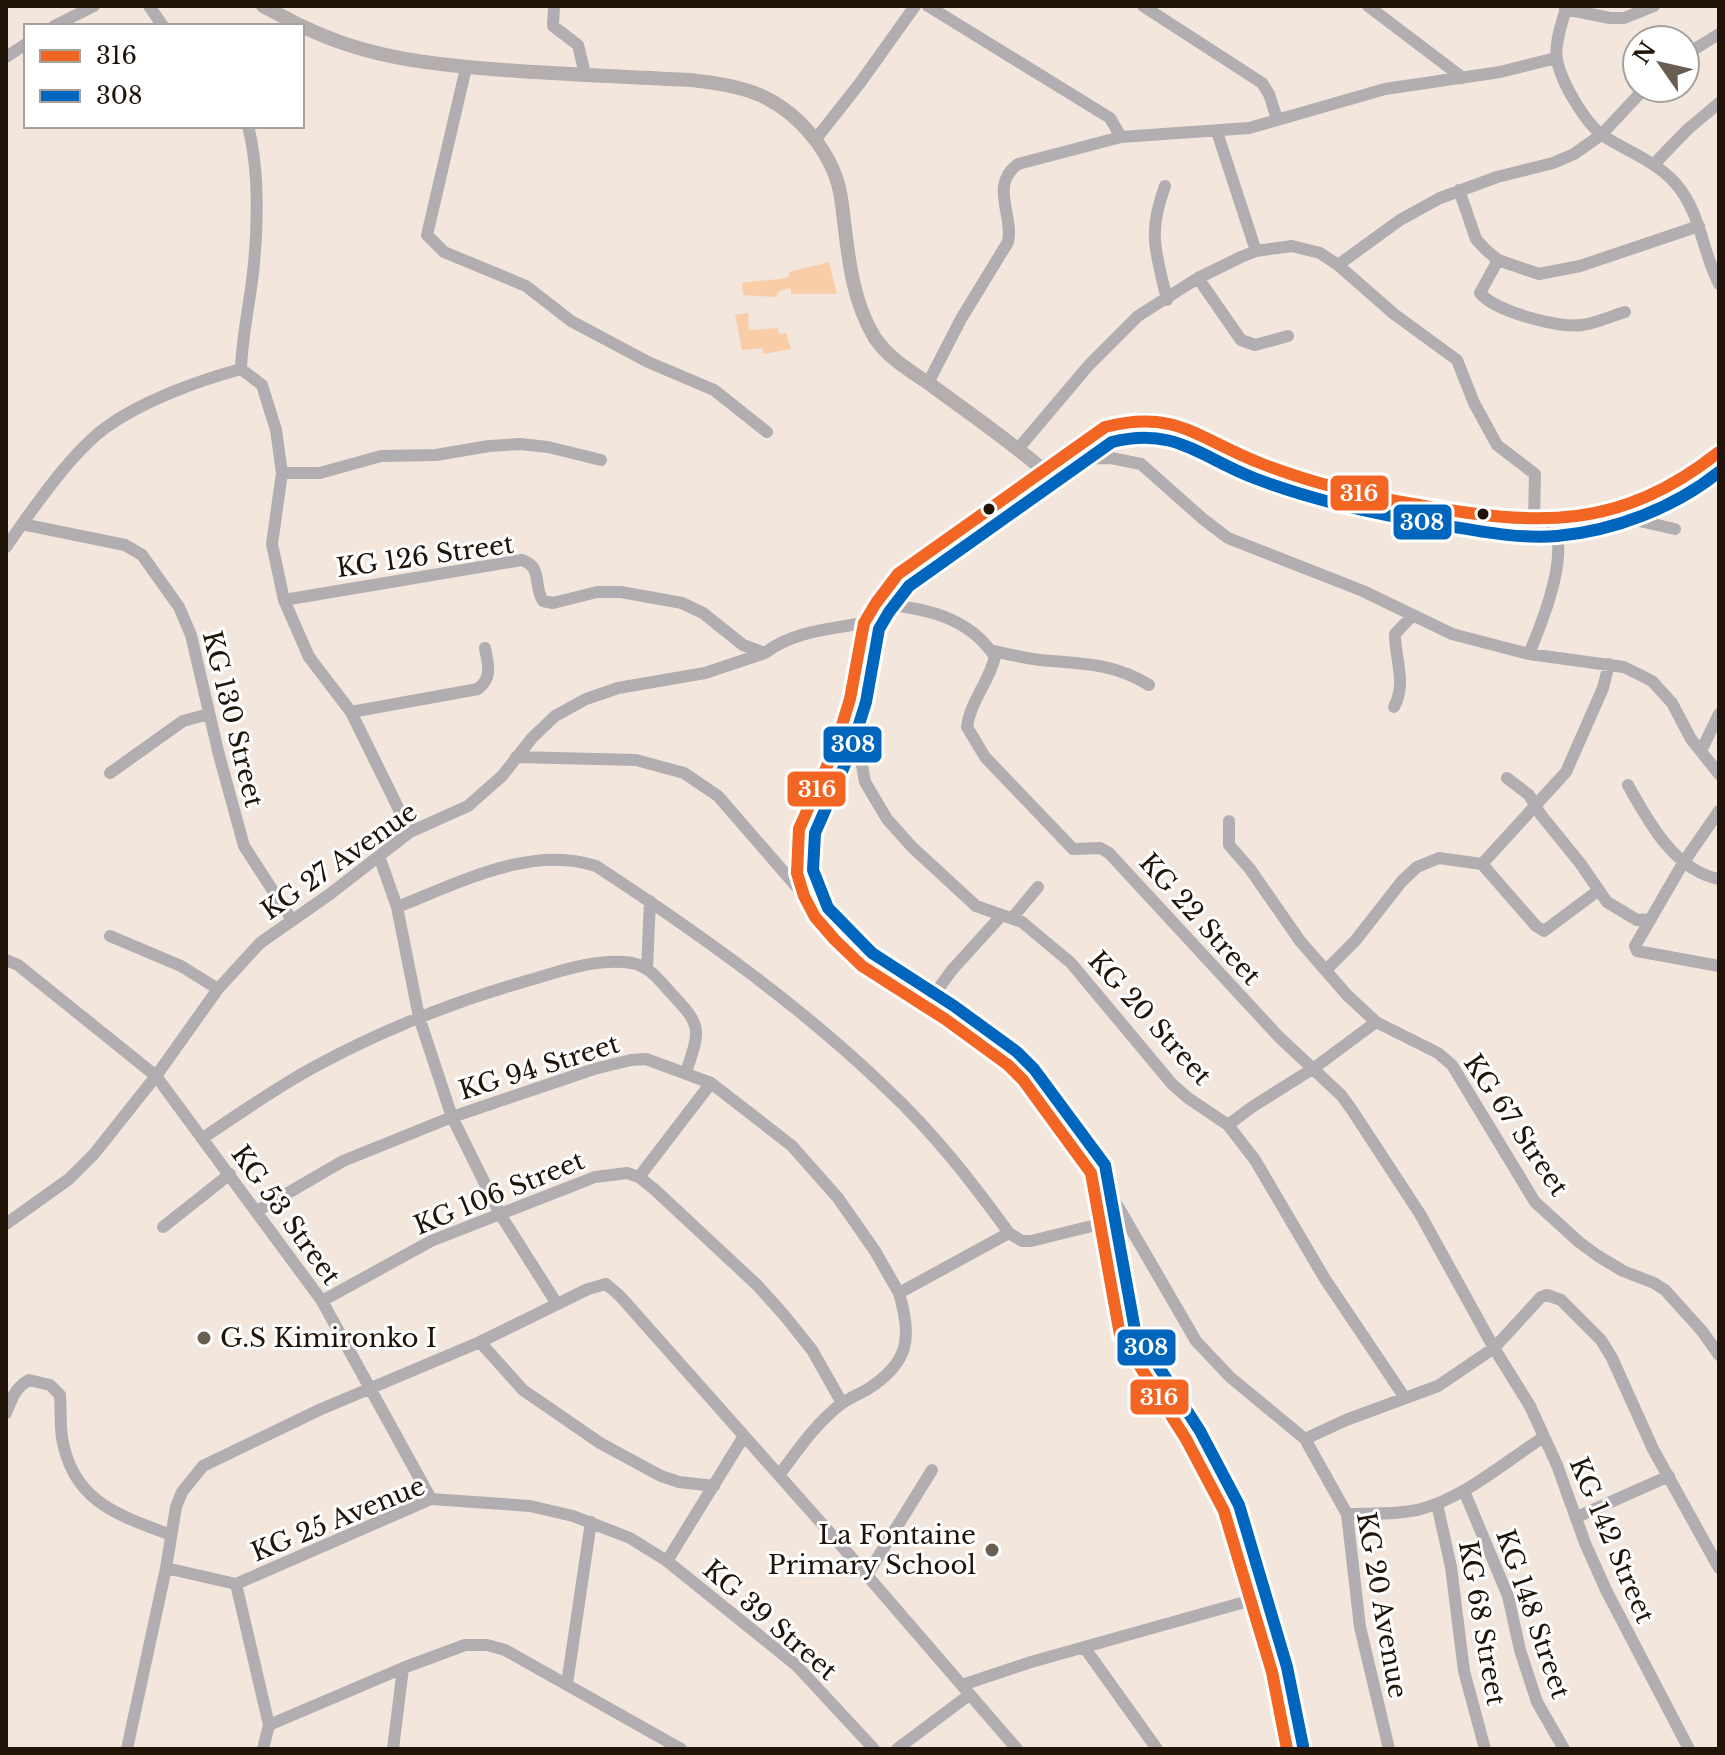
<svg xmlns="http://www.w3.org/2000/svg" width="1725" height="1755" viewBox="0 0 1725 1755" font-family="'Libre Baskerville',serif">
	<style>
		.green { fill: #f8cda8 }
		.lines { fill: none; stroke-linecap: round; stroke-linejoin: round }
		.minor { stroke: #b1adb0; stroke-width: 12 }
		.major { stroke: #b4aeaf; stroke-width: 14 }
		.bus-1-casing { stroke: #fff; stroke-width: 18 }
		.bus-2-casing { stroke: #fff; stroke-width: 18 }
		.bus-1 { stroke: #f26522; stroke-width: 12 }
		.bus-2 { stroke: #0065bd; stroke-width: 12 }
		.bus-dot { fill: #201408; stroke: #fff; stroke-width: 3 }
		.poi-dot { fill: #6a5e53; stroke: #fff; stroke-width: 3 }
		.labels { text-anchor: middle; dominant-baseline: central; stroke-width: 6; stroke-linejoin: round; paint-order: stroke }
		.street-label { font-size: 26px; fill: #201408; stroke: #fff }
		.poi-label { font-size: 26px; fill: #201408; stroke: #fff; text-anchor: start }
		.line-badge { stroke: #fff; stroke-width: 3 }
		.badge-label { font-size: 22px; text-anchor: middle; font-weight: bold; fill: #fff }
	</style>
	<rect width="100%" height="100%" fill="#f3e7dd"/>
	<path class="green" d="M829 262 837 294H791V288L779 291 776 297 743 295 742 283C758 280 773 281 789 277V272Z
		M748 313 749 330 778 328 779 334 786 333 791 349 764 354 762 348 742 350 735 315Z"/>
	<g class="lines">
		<path class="minor" d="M149 6 163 26
			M554 6 553 26 578 45 585 74
			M928 6 1110 118 1121 137
			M1143 6 1262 83 1269 94 1277 119
			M1368 6 1463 78
			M1567 6C1562 21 1554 45 1557 60 1561 82 1586 125 1605 137 1629 152 1657 162 1676 184 1701 213 1702 251 1719 284
			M1565 9 1610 18H1624L1654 6
			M54 26 94 6
			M1685 55 1719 34
			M6 57 26 44
			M466 68 427 235 444 252 526 286 571 321 648 362 714 390 767 432
			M1217 132 1256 251
			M815 140 860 83 915 6
			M1654 164 1688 129 1719 103
			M1165 186C1147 235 1156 251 1167 300
			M1459 190 1476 239 1485 249 1498 260 1539 274 1580 266 1699 226
			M1498 260 1480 293C1494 311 1560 329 1582 325 1597 323 1611 316 1625 312
			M1338 265 1400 220 1440 198 1497 177 1553 163 1574 154 1601 135 1645 88
			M1198 278 1241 340 1255 345 1288 336
			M241 369 262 385 276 430 282 473 272 544 284 600 309 657 351 712 410 832
			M241 369C242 333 251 299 254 263 258 219 259 169 248 126
			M928 383 961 319 1008 242C1014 215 989 185 1018 164L1121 137 1249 128 1385 89 1500 72 1556 58
			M1018 449 1089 365 1138 316 1198 278 1241 257 1256 251 1292 246 1320 253 1338 265 1394 314 1457 360 1474 403 1497 445 1535 474 1534 520
			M1057 459 1111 458 1141 464 1203 519 1228 538 1363 591 1452 634 1529 654 1624 667 1652 681 1672 703 1691 739 1719 774
			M282 473H320L381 456 436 455 489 446 520 444 548 447 601 460
			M1621 504 1635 520 1675 529
			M22 524 125 545 142 555 179 607 191 635 219 755 244 846 292 920
			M6 547C32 510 69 455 105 428 142 401 197 381 241 369
			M284 600 522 560C543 567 533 586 543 601L553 603 597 592H621L682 603 703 613 743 645 765 653
			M876 603C922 608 968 615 995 657 989 682 970 702 967 727L985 757 1073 849 1100 848 1109 853 1279 1037 1341 1095 1352 1110 1420 1214 1494 1348 1530 1406 1557 1465 1585 1543 1606 1590 1689 1749
			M990 650C1011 655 1031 660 1052 661 1089 664 1116 665 1149 685
			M1529 654C1541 625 1561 575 1558 543 1557 535 1552 526 1548 519
			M850 699 865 782 887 819 912 847 976 906 1022 922 1071 963 1172 1084 1188 1098 1228 1125 1255 1160 1325 1279 1405 1398
			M1394 707C1407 683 1395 660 1395 634L1411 617
			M351 712 478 689C493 677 488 665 485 648
			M1701 751 1719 714
			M516 757 636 760 684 773 718 796 803 894
			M110 773 183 721 209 714
			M1507 778 1529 795 1541 815 1580 863 1607 902 1637 920 1651 919
			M1628 785C1648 821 1675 871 1719 879
			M1719 811 1683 863 1635 946 1637 951 1719 966
			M1229 821V845L1250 869 1300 941 1347 995 1376 1022 1438 1053 1452 1065 1535 1202 1579 1242 1598 1256 1623 1271 1654 1283 1665 1290 1702 1331 1719 1355
			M379 856 397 907 419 1017 452 1117 500 1214 557 1304
			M1599 890 1544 931 1536 926 1482 864 1566 772 1603 688 1609 664
			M397 907C457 884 531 844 596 866 697 932 800 1005 887 1089 933 1132 972 1182 1009 1233
			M1013 917 1038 887
			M110 936 181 966 218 989
			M6 960 18 965 156 1076 322 1301 431 1499
			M647 968 650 901
			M1327 969 1355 941 1402 881 1417 867 1439 858 1482 864
			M925 1007 952 970 1001 916
			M1228 1125 1252 1107 1314 1068 1376 1022
			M203 1138C240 1113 277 1087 316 1066 386 1028 461 999 537 978 566 969 601 958 632 963 649 966 659 980 670 992 702 1026 701 1028 686 1072
			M1091 1173 1105 1188 1120 1210 1196 1341 1230 1377 1305 1439 1347 1514 1360 1627 1389 1749
			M639 1177 711 1083
			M257 1211 343 1161 452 1117 594 1069 631 1060 646 1059 711 1083 792 1146 838 1198 875 1251 899 1293
			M6 1224 69 1179 94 1154 156 1076 218 989 260 943 330 894 410 832 468 806 502 776 532 738 555 716 586 699 618 688 705 673 765 653C793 631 831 629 864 623
			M163 1227 230 1174
			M322 1301 431 1241 595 1177 627 1173 639 1177 654 1189 757 1285 784 1315 812 1350 842 1403
			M480 1342 523 1390 600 1443 661 1476 679 1482 714 1486
			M6 1413C12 1398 15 1388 29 1380L50 1385 60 1395C61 1409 60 1424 62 1438 73 1502 118 1515 171 1535
			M1305 1439 1346 1420 1438 1386 1494 1348 1541 1297 1547 1295 1561 1300 1601 1340 1612 1358 1653 1449 1719 1568
			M779 1475C798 1450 816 1423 841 1404 849 1398 859 1394 868 1389 910 1362 912 1337 899 1293L1009 1233 1022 1241H1031L1100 1224
			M1464 1491 1508 1596 1520 1650 1537 1702 1564 1749
			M1437 1504 1451 1567 1464 1671 1485 1749
			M1347 1514C1371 1513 1398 1515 1421 1509 1464 1498 1506 1461 1544 1437
			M1577 1517 1669 1476
			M667 1561 744 1436
			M166 1568 176 1507 182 1492 203 1466 319 1410 480 1342 588 1289 606 1284 620 1296 839 1543 1017 1749
			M867 1575 932 1470
			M236 1584 269 1725 263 1749
			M1084 1647 1157 1749
			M567 1684 591 1522
			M962 1685 1031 1662 1252 1600
			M269 1725 403 1668 465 1645H487L505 1650 681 1749
			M127 1749 166 1568 236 1584 431 1499 530 1506 573 1516 630 1538 667 1561 796 1665 874 1749
			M393 1749 403 1668
			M897 1749 969 1695"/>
		<path class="major" d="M263 6 301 26
			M302 26C369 60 445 66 518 71 576 75 634 77 691 80 715 83 740 86 762 96 801 114 835 156 841 198 848 246 849 296 875 338 889 359 911 371 931 385 969 413 1007 439 1042 469
			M1287 1749 1272 1672 1224 1511 1209 1479 1186 1439 1129 1352 1120 1335 1091 1173 1023 1080 1008 1065 945 1019 862 966 835 940 815 917 804 896 797 873 796 851 799 829 835 748 850 699 864 623 876 603 898 574 1105 427C1121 423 1137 418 1153 420 1191 425 1225 450 1260 463 1324 487 1388 501 1455 511 1493 517 1532 524 1570 518 1624 509 1678 487 1719 452"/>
		<g class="bus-1-casing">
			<path id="bus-1" d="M1287 1749 1272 1672 1224 1511 1186 1439 1120 1335 1091 1173 1023 1080 1008 1065 945 1019 862 966 835 940 815 917 804 896 797 873 799 829 835 748 850 699 864 623 876 603 898 574 1105 427C1177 409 1198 439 1260 463 1311 483 1365 496 1419 505 1538 526 1619 531 1719 452"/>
		</g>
		<g class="bus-2-casing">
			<path id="bus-2" d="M1303 1746 1287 1667 1239 1505 1200 1431 1135 1330 1105 1165 1034 1069 1017 1052 954 1006 872 953 828 908 813 870 815 833 850 753 866 702 879 629 889 612 909 586 1112 442C1174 426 1200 457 1254 478 1317 502 1383 516 1448 526 1484 532 1521 539 1557 536 1614 531 1674 508 1719 472"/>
		</g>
		<use href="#bus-1" class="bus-1"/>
		<use href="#bus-2" class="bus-2"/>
	</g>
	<g class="bus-dot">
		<circle cx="989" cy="509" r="7"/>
		<circle cx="1483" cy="514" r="7"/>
	</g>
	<g class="poi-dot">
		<circle cx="204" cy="1338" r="8"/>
		<circle cx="992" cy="1550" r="8"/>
	</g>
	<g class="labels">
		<g class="street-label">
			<text transform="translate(425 556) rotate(-8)">KG 126 Street</text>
			<text transform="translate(233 719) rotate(76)">KG 130 Street</text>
			<text transform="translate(339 861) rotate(-35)">KG 27 Avenue</text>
			<text transform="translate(1200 919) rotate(48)">KG 22 Street</text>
			<text transform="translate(1150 1018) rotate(48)">KG 20 Street</text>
			<text transform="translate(539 1067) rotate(-17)">KG 94 Street</text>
			<text transform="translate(1516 1125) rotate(56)">KG 67 Street</text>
			<text transform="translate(499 1193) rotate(-22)">KG 106 Street</text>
			<text transform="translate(286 1215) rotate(54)">KG 53 Street</text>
			<text transform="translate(338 1519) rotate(-22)">KG 25 Avenue</text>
			<text transform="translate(1612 1540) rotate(67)">KG 142 Street</text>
			<text transform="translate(1382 1605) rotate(80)">KG 20 Avenue</text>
			<text transform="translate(1533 1614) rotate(71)">KG 148 Street</text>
			<text transform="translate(770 1620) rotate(41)">KG 39 Street</text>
			<text transform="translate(1482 1623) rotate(80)">KG 68 Street</text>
		</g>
		<g class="poi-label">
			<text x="220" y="1338">G.S Kimironko I</text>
			<text x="976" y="1535" text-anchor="end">La Fontaine<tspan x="976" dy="30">Primary School</tspan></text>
		</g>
	</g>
	<g class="line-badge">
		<rect x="1329" y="474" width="61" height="38" rx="8" fill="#f26522"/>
		<rect x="1392" y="503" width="61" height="38" rx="8" fill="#0065bd"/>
		<rect x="822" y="725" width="61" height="39" rx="8" fill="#0065bd"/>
		<rect x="786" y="770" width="61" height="38" rx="8" fill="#f26522"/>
		<rect x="1116" y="1328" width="61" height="39" rx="8" fill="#0065bd"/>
		<rect x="1129" y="1378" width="61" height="38" rx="8" fill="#f26522"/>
	</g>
	<g class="badge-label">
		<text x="1359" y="501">316</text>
		<text x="1422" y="530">308</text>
		<text x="853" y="752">308</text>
		<text x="817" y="797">316</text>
		<text x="1146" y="1355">308</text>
		<text x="1159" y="1405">316</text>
	</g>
	<rect width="1725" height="1755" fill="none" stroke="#201408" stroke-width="16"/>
	<rect x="24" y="24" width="280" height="104" fill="#ffffff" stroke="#a6a19c" stroke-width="2"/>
	<rect x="40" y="50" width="40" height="12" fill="#f26522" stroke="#a6a19c" stroke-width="2"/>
	<text x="96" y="64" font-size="24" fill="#201408">316</text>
	<rect x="40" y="90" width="40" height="12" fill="#0065bd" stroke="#a6a19c" stroke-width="2"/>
	<text x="96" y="104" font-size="24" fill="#201408">308</text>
	<g transform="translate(1661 64) rotate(304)"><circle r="38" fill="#ffffff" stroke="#a6a19c" stroke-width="2"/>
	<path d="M0-6L14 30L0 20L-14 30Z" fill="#6a5e53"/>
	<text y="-12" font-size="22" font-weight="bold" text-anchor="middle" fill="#201408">N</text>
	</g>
</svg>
